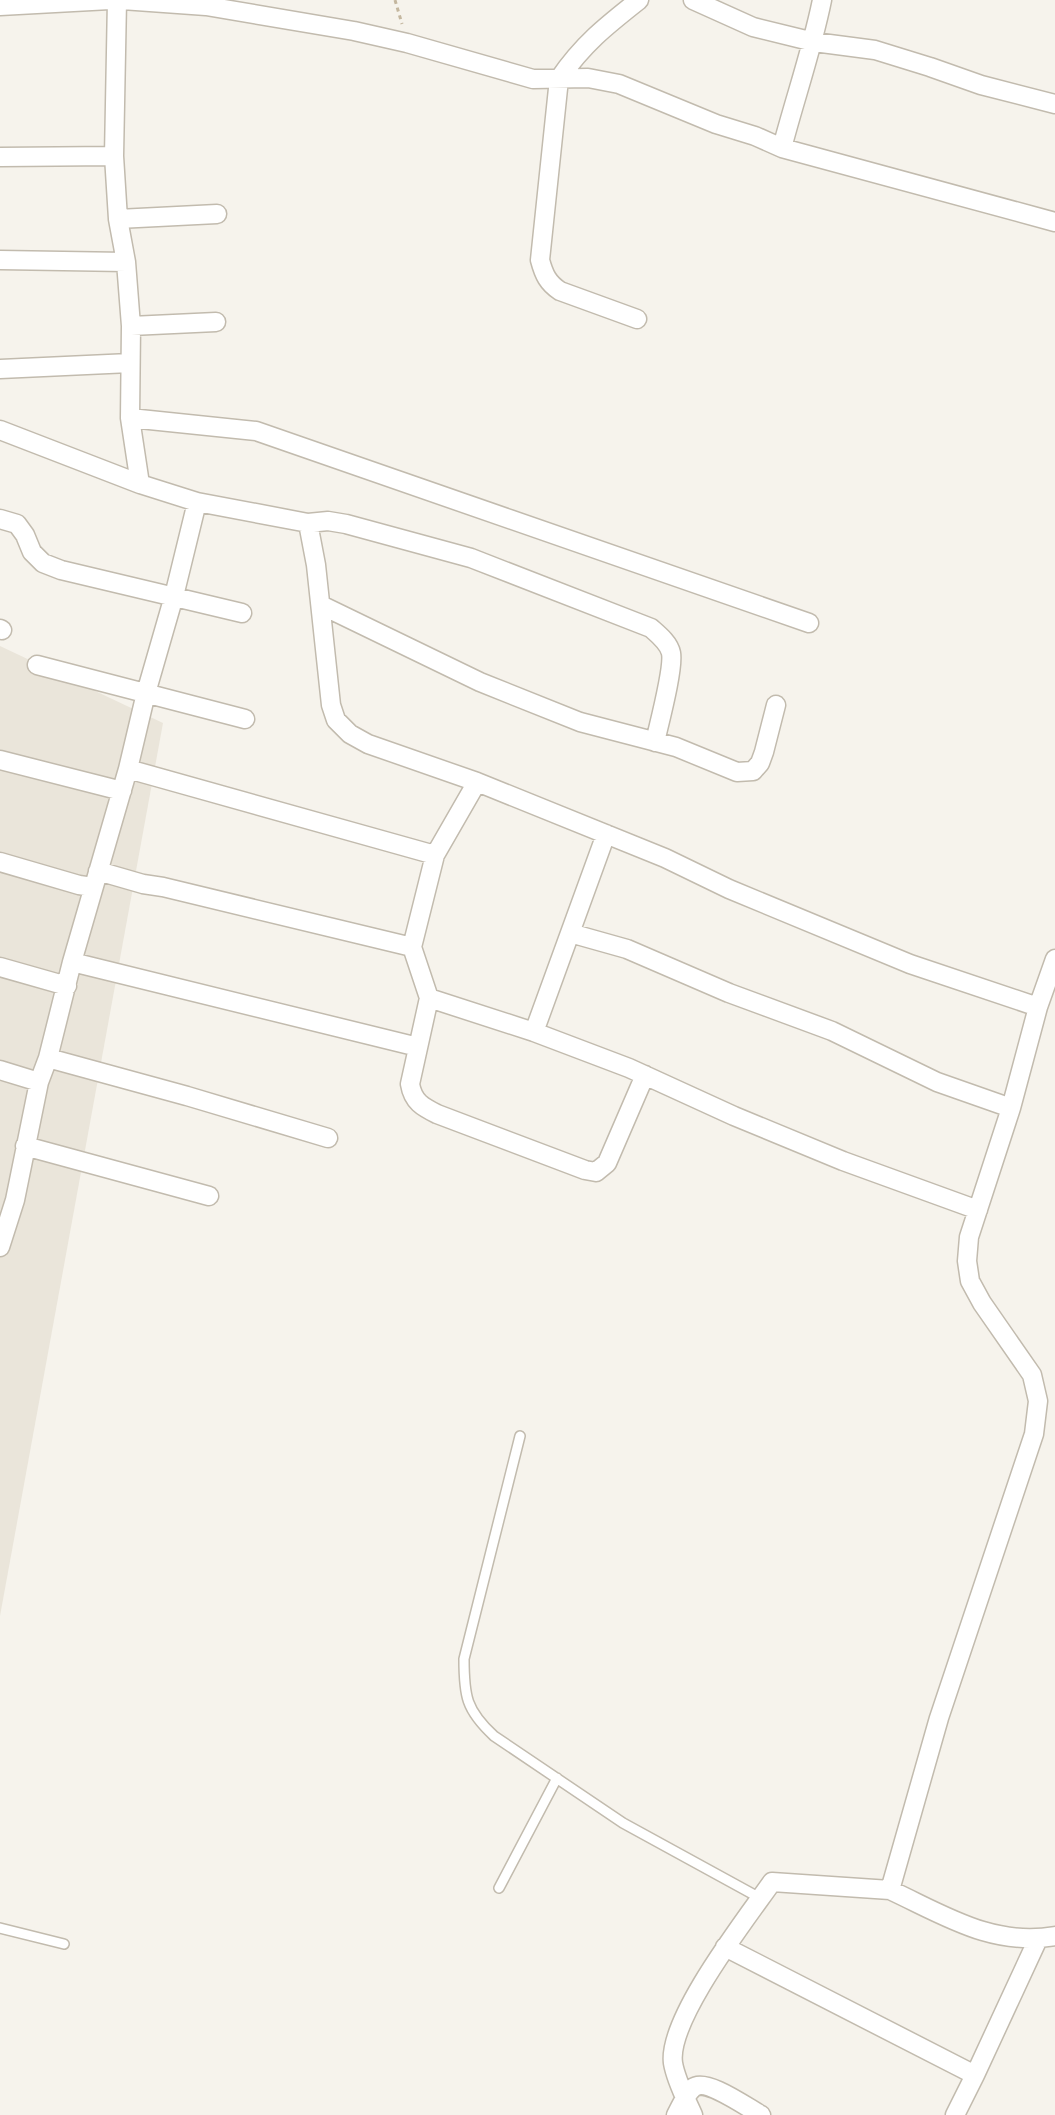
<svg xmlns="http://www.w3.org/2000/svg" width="1055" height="2115" viewBox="0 0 1055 2115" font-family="'Public Sans',sans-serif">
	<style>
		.residential { fill: #eae5da }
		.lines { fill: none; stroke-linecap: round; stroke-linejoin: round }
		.service-casing { stroke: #c2bbae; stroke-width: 12 }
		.minor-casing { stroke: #c2bbae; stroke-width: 21 }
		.path { stroke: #c4b79f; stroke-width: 3; stroke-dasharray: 4 4; stroke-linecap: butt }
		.service { stroke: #fff; stroke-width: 9 }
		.minor { stroke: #fff; stroke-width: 18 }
	</style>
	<rect width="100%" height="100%" fill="#f6f3ec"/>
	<path class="residential" d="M0 646 163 723 0 1616Z"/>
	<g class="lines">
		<g class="service-casing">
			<path id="service" d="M520 1436 464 1659C464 1696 466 1710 494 1736L623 1823 760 1898
				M499 1888 557 1778
				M0 1928 64 1944"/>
		</g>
		<g class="minor-casing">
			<path id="minor" d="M117 0 114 156 118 219 126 262 131 326 130 418 140 484 197 502 308 523 316 565 331 705 336 720 350 734 368 744 477 782 665 858 729 889 910 964 1038 1007
				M122 0 206 6 354 31 407 43 533 79 588 78 619 84 716 124 755 136 782 148 1055 222
				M693 0 753 27 814 42 875 50 930 67 981 85 1055 104
				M0 6 110 0
				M782 148C795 98 812 50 822 0
				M0 157 114 156
				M118 219 217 214
				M0 260 126 262
				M637 319 560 291C548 283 544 275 540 260L559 79C583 44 606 26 639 0
				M131 326 216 322
				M0 369 130 363
				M130 418 256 431 809 623
				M0 430 140 484
				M0 519 17 524 25 535 32 552 43 563 61 570 242 613
				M308 523 328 521 346 524 471 558 651 628C659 635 669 643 671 653 674 668 659 724 655 742
				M321 605 480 682 580 722 676 747 737 772 753 771 760 763 764 752 776 705
				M0 629 2 630
				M37 665 245 719
				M0 760 122 791
				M128 769 435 855
				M477 782 435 855 412 947 429 998 410 1084C413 1102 423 1107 437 1114L585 1170 596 1172 607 1163 645 1075
				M606 834 534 1032 629 1068 734 1116 843 1161 978 1210
				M0 862 79 885 93 887
				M98 871 143 884 163 887 412 947
				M570 933 627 949 729 993 832 1031 937 1082 1011 1108
				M72 962 418 1047
				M0 967 67 986
				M429 998 534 1032
				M48 1058 187 1096 328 1138
				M0 1070 39 1082
				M25 1146 209 1196
				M0 1247 15 1200 39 1082 48 1058 72 962 128 769 146 693 174 596 197 502
				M890 1890C944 1915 992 1947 1055 1936
				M725 1947 975 2075 955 2115
				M975 2075 1038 1939
				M676 2115C681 2106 685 2095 693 2088 705 2077 748 2108 761 2115
				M693 2115C686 2099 676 2081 673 2063 667 2020 746 1919 772 1882L890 1890 939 1718 1034 1434 1038 1401 1032 1375 982 1303 970 1281 967 1261 969 1237 1011 1108 1038 1007 1055 959"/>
		</g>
		<path class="path" d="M395 0 402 24"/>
		<use href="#service" class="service"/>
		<use href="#minor" class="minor"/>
	</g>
</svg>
